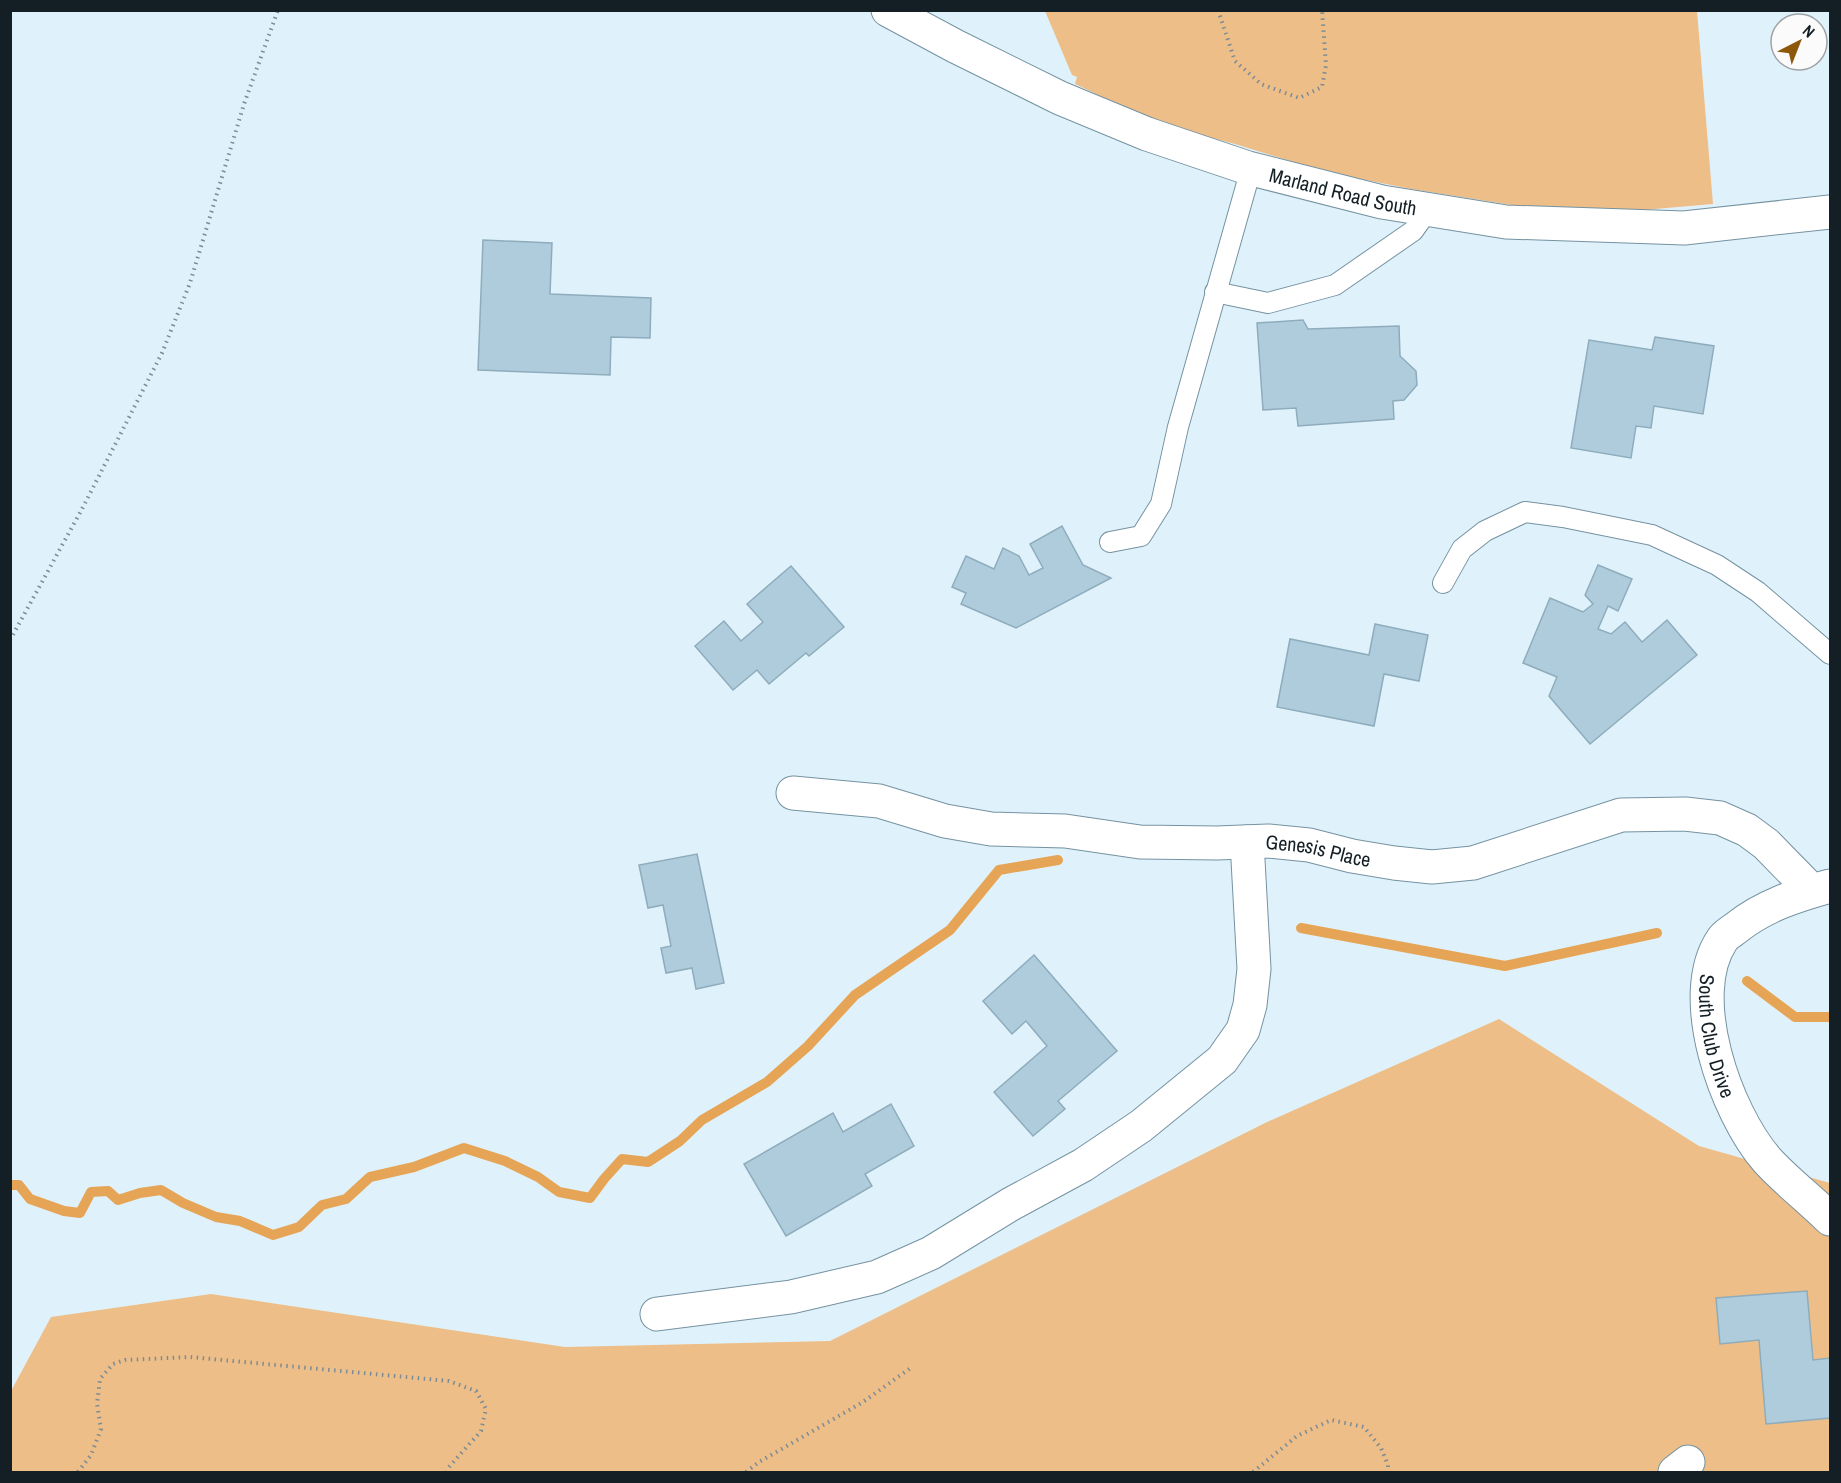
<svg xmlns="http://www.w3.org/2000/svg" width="1841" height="1483" viewBox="0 0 1841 1483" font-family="'Archivo Narrow',sans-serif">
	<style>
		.green { fill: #eebe88 }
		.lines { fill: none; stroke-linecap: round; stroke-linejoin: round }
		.stream { stroke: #e6a556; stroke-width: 10 }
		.building { fill: #aeccdc; stroke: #8eacbc; stroke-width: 1.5 }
		.service-casing { stroke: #7592a1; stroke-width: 22 }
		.minor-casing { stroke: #7592a1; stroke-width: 35 }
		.path { stroke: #7d8c94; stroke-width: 4; stroke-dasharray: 1.5 4.5; stroke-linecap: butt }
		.service { stroke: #fff; stroke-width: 20 }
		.minor { stroke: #fff; stroke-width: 33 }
		.labels { text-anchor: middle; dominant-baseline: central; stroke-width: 6; stroke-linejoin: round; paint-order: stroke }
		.street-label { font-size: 20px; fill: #141f25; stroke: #fbfbfb }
	</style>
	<rect width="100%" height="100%" fill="#dff2fb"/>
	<path class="green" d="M1045 11H1697L1713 204 1620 212 1531 208 1411 189 1326 172 1235 144 1162 125 1075 84 1077 77 1072 75Z
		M1499 1019 1699 1146 1830 1183V1472H11V1391L51 1317 211 1294 565 1347 830 1341 1267 1122Z"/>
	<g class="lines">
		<path class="stream" d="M1301 928 1505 966 1657 933
			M1747 981 1795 1017H1830
			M10 1185H19L30 1199 64 1211 80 1213 91 1192 108 1191 118 1200 140 1193 161 1190 183 1203 216 1217 240 1221 273 1235 299 1227 322 1205 346 1199 370 1177 414 1167 464 1148 505 1161 538 1177 559 1192 590 1198 604 1179 622 1159 648 1162 680 1141 702 1120 767 1082 808 1046 855 995 950 930 999 870 1058 860"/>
	</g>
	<path class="building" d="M483 240 552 243 550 294 651 298 650 338 611 337 610 375 478 370Z
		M1303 320 1308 329 1399 326 1400 356 1416 371 1417 385 1404 400 1393 401 1394 419 1298 426 1296 408 1263 410 1257 323Z
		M1655 337 1714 346 1703 414 1654 406 1651 428 1636 426 1631 458 1571 448 1589 340 1652 350Z
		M1062 526 1083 565 1111 578 1016 628 961 604 966 593 952 587 966 556 994 569 1003 548 1019 556 1029 575 1043 568 1030 544Z
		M1598 565 1632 579 1618 611 1608 606 1598 629 1611 634 1625 622 1642 642 1667 620 1697 655 1590 744 1549 696 1557 677 1523 663 1550 598 1583 612 1593 604 1585 595Z
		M791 566 844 627 809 656 806 653 769 684 757 670 733 690 695 646 724 621 741 641 763 622 747 604Z
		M1375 624 1428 635 1419 681 1384 674 1374 726 1277 707 1290 639 1369 655Z
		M697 854 724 983 696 989 692 968 666 973 661 948 671 946 663 905 648 908 639 865Z
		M1034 955 1117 1051 1058 1101 1065 1109 1033 1136 994 1092 1047 1046 1026 1021 1012 1034 983 1001Z
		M891 1104 914 1146 865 1174 872 1186 786 1236 744 1164 833 1113 843 1132Z
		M1807 1291 1813 1360 1830 1358V1418L1766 1424 1759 1340 1720 1344 1716 1298Z"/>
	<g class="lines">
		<g class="service-casing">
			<path id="service" d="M1215 292 1268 303 1335 285 1413 231 1428 210
				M1110 542 1141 536 1161 504 1178 427 1251 169
				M1443 583 1462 549 1485 531 1525 512 1563 517 1652 535 1717 565 1758 592 1830 654"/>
		</g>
		<g class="minor-casing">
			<g id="minor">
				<path id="s1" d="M888 10 955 46 1060 98 1147 134 1248 168 1382 202 1506 222 1684 228 1830 212"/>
				<path id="s2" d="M793 793 879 801 945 821 991 829 1065 831 1140 842 1217 843 1268 841 1309 845 1352 856 1394 863 1432 867 1473 863 1621 815 1685 814 1720 818 1747 830 1766 844 1812 891"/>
				<path id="s3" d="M1830 886C1797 895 1763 906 1736 928 1731 932 1725 935 1722 940 1684 996 1726 1113 1767 1160 1786 1181 1810 1199 1830 1219"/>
				<path d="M657 1314 791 1297 877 1277 931 1253 1011 1204 1083 1165 1141 1126 1222 1060 1243 1030 1250 1005 1254 969 1247 842"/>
				<path d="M1675 1472 1688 1462"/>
			</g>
		</g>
		<path class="path" d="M1218 10 1235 61 1261 84 1299 98 1322 87 1326 65 1322 10
			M10 640 81 511 162 353 190 283 244 104 278 10
			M78 1472 91 1455 101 1429 97 1404 100 1379 113 1364 125 1360 190 1357 449 1381 476 1391 486 1409 481 1431 449 1467 447 1472
			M746 1472 759 1462 863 1402 912 1367
			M1253 1472 1297 1436 1331 1420 1364 1427 1381 1448 1388 1465V1472"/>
		<use href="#service" class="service"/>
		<use href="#minor" class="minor"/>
	</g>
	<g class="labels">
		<g class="street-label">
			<text stroke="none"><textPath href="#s1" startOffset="492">Marland Road South</textPath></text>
			<text stroke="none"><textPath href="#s2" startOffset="531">Genesis Place</textPath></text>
			<text stroke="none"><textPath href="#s3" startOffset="222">South Club Drive</textPath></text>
		</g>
	</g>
	<rect width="1841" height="1483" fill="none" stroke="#141f25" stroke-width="24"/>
	<g transform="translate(1799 42) rotate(42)"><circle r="28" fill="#fbfbfb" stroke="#9fa3a5" stroke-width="1.5"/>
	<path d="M0-4.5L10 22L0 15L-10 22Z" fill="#8d5909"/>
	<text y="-9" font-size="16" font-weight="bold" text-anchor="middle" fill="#141f25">N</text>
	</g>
</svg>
